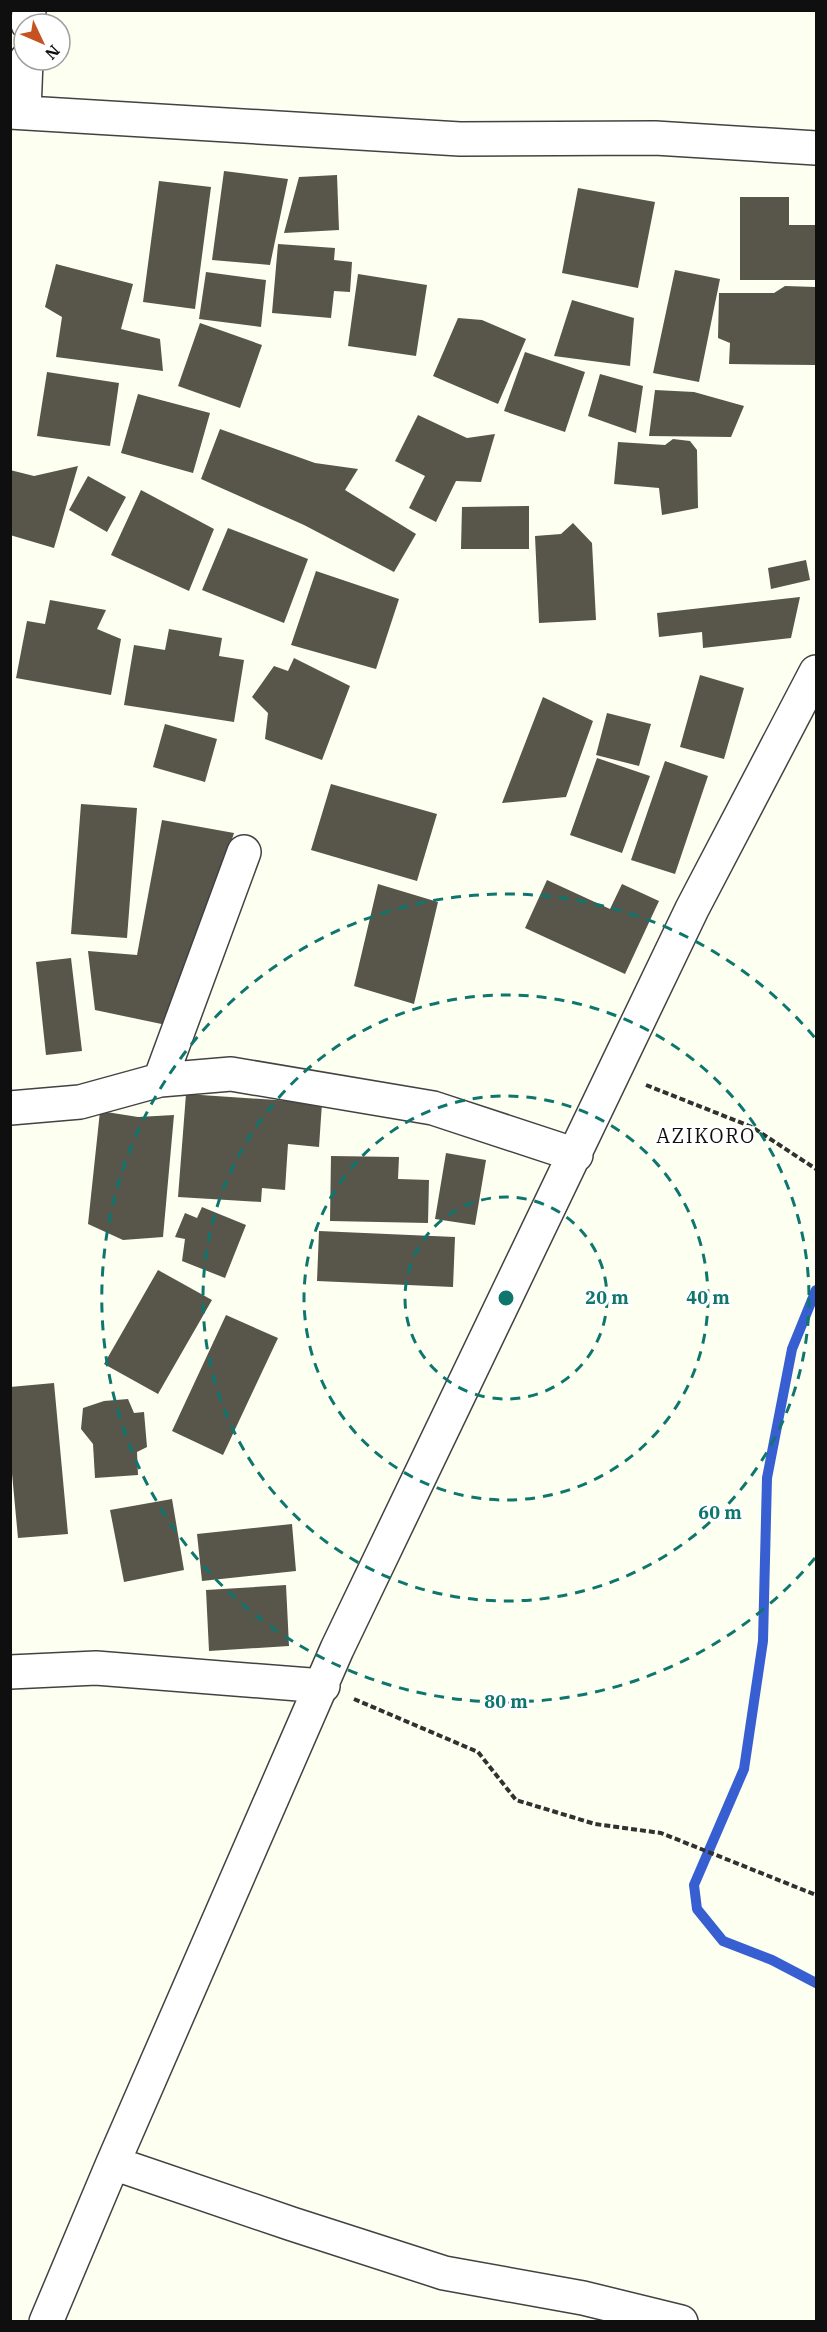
<svg xmlns="http://www.w3.org/2000/svg" width="827" height="2332" viewBox="0 0 827 2332" font-family="'IBM Plex Serif',serif">
	<style>
		.lines { fill: none; stroke-linecap: round; stroke-linejoin: round }
		.stream { stroke: #385fd2; stroke-width: 10 }
		.building { fill: #58554b }
		.minor-casing { stroke: #424242; stroke-width: 36 }
		.path { stroke: #313131; stroke-width: 4; stroke-dasharray: 6 3; stroke-linecap: butt }
		.minor { stroke: #fff; stroke-width: 33 }
		.ring { fill: none; stroke: #0f766e; stroke-width: 3; stroke-dasharray: 10 8 }
		.labels { text-anchor: middle; dominant-baseline: central; stroke-width: 6; stroke-linejoin: round; paint-order: stroke }
		.quarter-label { font-size: 20px; letter-spacing: 1.5px; fill: #0f0f0f; stroke: #fff }
		.centre { fill: #0f766e; stroke: #fff; stroke-width: 3 }
		.ring-label { font-size: 18px; text-anchor: middle; font-weight: bold; fill: #0f766e; stroke: #fff; stroke-width: 6; stroke-linejoin: round; paint-order: stroke }
	</style>
	<rect width="100%" height="100%" fill="#fdfff1"/>
	<g class="lines">
		<path class="stream" d="M816 1290 792 1349 767 1478 763 1641 744 1769 694 1885 697 1909 723 1941 772 1960 816 1983"/>
	</g>
	<path class="building" d="M224 171 288 179 270 265 212 260Z
		M337 175 339 230 284 233 299 177Z
		M159 181 211 187 195 309 143 302Z
		M578 188 655 202 638 288 562 273Z
		M740 197H789V225H816V280H740Z
		M278 244 335 248 334 260 352 262 350 292 334 291 331 318 272 313Z
		M56 264 133 284 121 329 160 339 163 371 56 357 62 317 45 307Z
		M675 270 720 279 699 382 653 373Z
		M206 272 266 280 261 327 199 319Z
		M358 274 427 285 416 356 348 346Z
		M785 286 816 287V365L729 364 730 343 718 338 719 293H774Z
		M572 300 634 318 630 366 554 356Z
		M458 318 482 320 526 339 498 404 433 376Z
		M200 323 262 345 240 408 178 386Z
		M525 352 585 372 565 432 504 411Z
		M47 372 119 383 110 446 37 436Z
		M600 374 643 386 636 433 588 416Z
		M655 390 694 392 744 406 731 437 649 436Z
		M138 394 210 413 193 473 121 453Z
		M418 415 467 438 495 434 481 482 456 481 436 522 409 508 425 476 395 461Z
		M220 429 315 463 358 469 345 490 416 534 394 572 304 525 201 479Z
		M673 439 690 441 697 450 698 508 662 515 659 488 614 484 618 442 665 445Z
		M78 466 54 548 10 535V470L34 476Z
		M88 476 126 497 107 532 69 510Z
		M141 490 214 529 189 591 111 555Z
		M529 506V549H461L462 507Z
		M573 523 592 543 596 620 539 623 535 536 561 534Z
		M228 528 308 559 284 623 202 590Z
		M806 560 810 580 771 589 768 568Z
		M316 571 399 599 376 669 291 645Z
		M800 597 791 638 703 648 702 632 659 637 657 613Z
		M50 600 106 610 97 629 121 639 111 695 16 678 27 621 45 624Z
		M169 629 222 638 219 656 244 660 234 722 124 705 134 645 165 650Z
		M294 658 350 686 322 760 265 739 268 713 252 697 274 666 288 671Z
		M700 675 744 688 724 759 680 747Z
		M543 697 593 721 566 797 502 803Z
		M607 713 651 724 639 766 596 755Z
		M165 724 217 739 205 782 153 767Z
		M597 758 650 776 622 853 570 835Z
		M665 761 708 776 675 874 631 860Z
		M331 784 437 814 417 881 311 850Z
		M81 804 137 808 127 938 71 934Z
		M162 820 234 833 171 1026 95 1010 88 951 137 955Z
		M547 880 610 909 622 884 659 901 625 974 525 928Z
		M378 884 438 902 414 1004 354 986Z
		M71 958 82 1051 46 1055 36 962Z
		M186 1094 322 1103 319 1147 288 1144 285 1190 262 1188 261 1202 178 1197Z
		M100 1111 138 1117 174 1115 163 1237 123 1240 88 1224Z
		M446 1153 486 1160 475 1225 435 1219Z
		M331 1156 399 1157 398 1179 429 1180 428 1223 330 1221Z
		M202 1207 246 1225 225 1278 182 1261 185 1239 175 1237 185 1213 197 1218Z
		M319 1231 455 1237 453 1287 317 1281Z
		M158 1270 212 1300 158 1394 104 1364Z
		M226 1315 278 1338 223 1455 172 1431Z
		M54 1383 68 1534 18 1538 10 1452V1387Z
		M128 1399 134 1413 144 1412 147 1447 137 1452 138 1475 95 1478 93 1444 81 1429 83 1408 104 1401Z
		M172 1499 184 1570 124 1582 110 1510Z
		M292 1524 296 1571 202 1581 197 1534Z
		M286 1585 289 1646 209 1651 206 1590Z"/>
	<g class="lines">
		<g class="minor-casing">
			<path id="minor" d="M28 24 29 10
				M10 112 460 139 655 138 816 148
				M24 112 26 60
				M160 1080 244 852
				M10 1108 80 1102 160 1080 231 1074 433 1108 576 1155
				M10 1672 96 1668 323 1686
				M113 2163 292 2224 444 2273 583 2298 681 2322
				M46 2322 113 2163 337 1649 692 909 816 672"/>
		</g>
		<path class="path" d="M646 1085 752 1127 816 1169
			M354 1699 478 1752 516 1800 595 1824 661 1833 816 1895"/>
		<use href="#minor" class="minor"/>
	</g>
	<g class="ring">
		<circle cx="506" cy="1298" r="101"/>
		<circle cx="506" cy="1298" r="202"/>
		<circle cx="506" cy="1298" r="303"/>
		<path d="M815 1558A404 404 0 1 1 815 1038"/>
	</g>
	<g class="labels">
		<g class="quarter-label">
			<text x="706" y="1135">AZIKORO</text>
		</g>
	</g>
	<circle cx="506" cy="1298" r="9" class="centre"/>
	<g class="ring-label">
		<text x="607" y="1304">20 m</text>
		<text x="708" y="1304">40 m</text>
		<text x="720" y="1519">60 m</text>
		<text x="506" y="1708">80 m</text>
	</g>
	<rect width="827" height="2332" fill="none" stroke="#0f0f0f" stroke-width="24"/>
	<g transform="translate(42 42) rotate(134)"><circle r="28" fill="#ffffff" stroke="#9f9f9f" stroke-width="1.5"/>
	<path d="M0-4.5L10 22L0 15L-10 22Z" fill="#c55322"/>
	<text y="-9" font-size="16" font-weight="bold" text-anchor="middle" fill="#0f0f0f">N</text>
	</g>
</svg>
